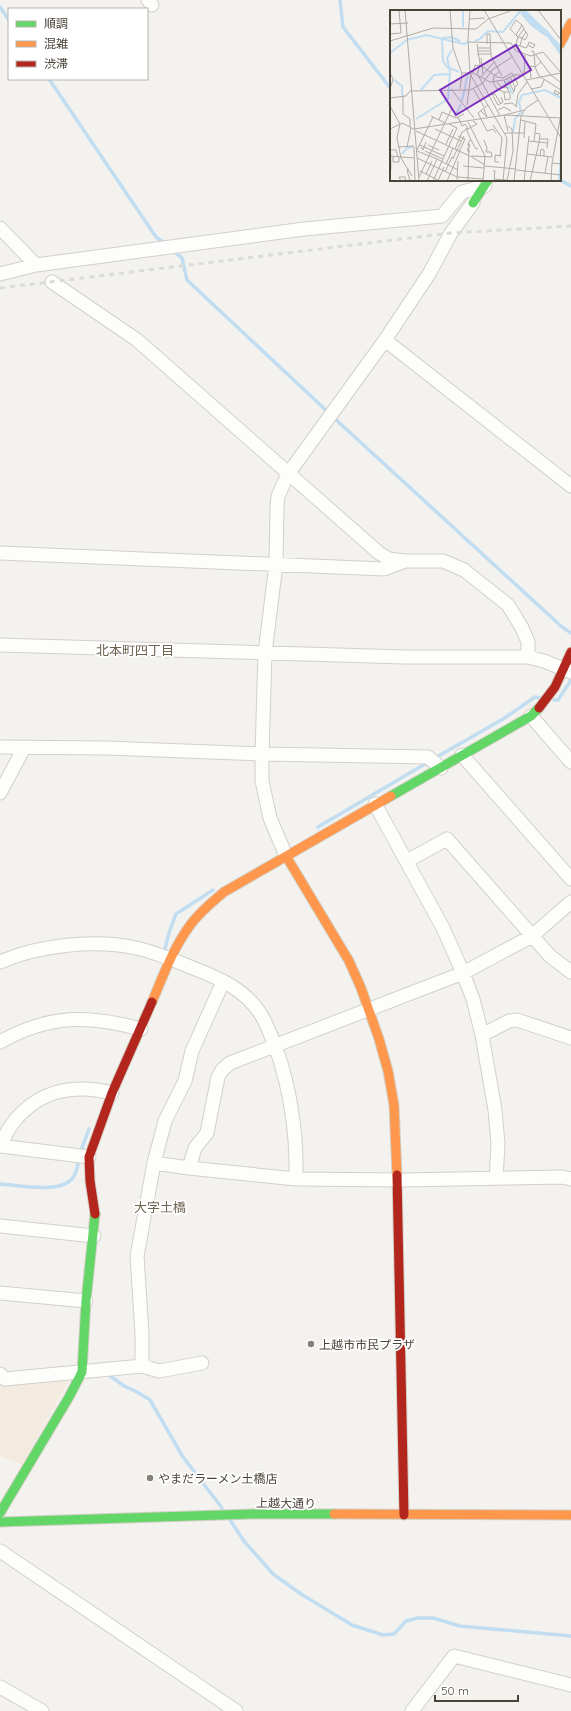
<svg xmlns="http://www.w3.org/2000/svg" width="571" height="1711" viewBox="0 0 571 1711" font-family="Quicksand,'Noto Sans JP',sans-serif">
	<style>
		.commercial { fill: #f3ebdf }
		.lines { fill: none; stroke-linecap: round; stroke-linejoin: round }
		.stream { stroke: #c0ddf1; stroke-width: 3.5 }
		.street-casing { stroke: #d2d0cb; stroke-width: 15 }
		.fast-casing { stroke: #d3cfc5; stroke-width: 11 }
		.slow-casing { stroke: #d3cfc5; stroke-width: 11 }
		.jam-casing { stroke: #d3cfc5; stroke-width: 11 }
		.street { stroke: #fdfdfc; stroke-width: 13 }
		.fast { stroke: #63d668; stroke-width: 9 }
		.slow { stroke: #ff974d; stroke-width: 9 }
		.jam { stroke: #b3261e; stroke-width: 9 }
		.rail { stroke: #dbdbda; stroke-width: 3; stroke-dasharray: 5 5; stroke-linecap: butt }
		.poi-dot { fill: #868178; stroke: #fff; stroke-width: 1.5 }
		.labels { text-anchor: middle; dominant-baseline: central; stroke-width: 3.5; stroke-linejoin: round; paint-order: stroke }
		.poi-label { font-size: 12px; fill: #4b4439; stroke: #fff; text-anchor: start }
		.street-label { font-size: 12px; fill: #4b4439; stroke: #fff }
		.neighbourhood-label { font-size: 13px; fill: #6e6250; stroke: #fff }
		.inset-river { fill: none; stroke: #c0ddf1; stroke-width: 2 }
		.inset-road { fill: none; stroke: #b0aca6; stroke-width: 1 }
		.view { fill: #7b2cbf; fill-opacity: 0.15; stroke: #7b2cbf; stroke-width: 2 }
		.inset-edge { fill: none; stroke: #4b4439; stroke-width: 2 }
	</style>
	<rect width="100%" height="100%" fill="#f4f2ee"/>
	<path class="commercial" d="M71 1377 22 1465 0 1456V1383Z"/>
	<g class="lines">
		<path class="stream" d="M340 0 343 27 391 89
			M0 7 9 20
			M49 79 156 237 164 243
			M560 180 571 186
			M172 250 182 258 187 280 329 413
			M333 417 562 627 571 633
			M554 700H558L571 680
			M435 758 503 719 535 697 540 698
			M318 827 430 761
			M164 952 170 930 176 914 213 890
			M80 1153 89 1129
			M0 1184C19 1185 66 1196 75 1174 77 1170 78 1164 79 1159
			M106 1373 124 1386 137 1392 150 1400 183 1457 222 1508
			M230 1520 244 1541 273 1574 301 1594 352 1625 383 1635 394 1634 406 1621 418 1618H433L460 1626 571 1636"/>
		<g class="street-casing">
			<path id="street" d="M148 0 152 5
				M0 228 36 265
				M0 274 36 265 304 229 442 216 462 192 485 186
				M52 282 137 340 379 553 389 559 405 561H443L464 570 508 605 522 628 528 642V657
				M385 340 571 486
				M0 553 384 569 403 562
				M0 645 405 657H528L544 661 571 672
				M531 716 571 762
				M0 747 107 748 262 754 428 757 441 768
				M462 755 571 879
				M0 793 24 748
				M375 804 443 928 463 973 473 999 482 1035 495 1110 498 1144 496 1178
				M286 856 270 818 262 781V754L265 653 276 564 277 507 278 496 288 474 385 340 429 274 451 233 473 203
				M407 861 447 839 550 956 571 972
				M0 962C39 945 95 939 136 948 156 952 175 961 193 968 219 978 244 989 260 1013 267 1024 271 1036 276 1048 291 1091 297 1134 296 1179
				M482 1035 509 1021 517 1020 571 1038
				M0 1042C50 1014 88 1015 141 1029
				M0 1146 89 1157
				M2 1146C4 1135 9 1128 16 1119 42 1089 75 1084 112 1093
				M154 1163 165 1121 185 1081 192 1051 223 982
				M189 1168 195 1148 207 1133 218 1077 222 1070 230 1063 463 973 532 936 571 902
				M0 1226 94 1236
				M0 1293 86 1301
				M142 1366 159 1371 202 1363
				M0 1374 5 1379 142 1366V1334L137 1256 154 1163 189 1168 296 1179 402 1180 562 1177 571 1179
				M0 1551 236 1711
				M0 1687 42 1711
				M412 1711 454 1656 571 1685"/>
		</g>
		<g class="fast-casing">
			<path id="fast" d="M473 203 488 180
				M391 796 531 716 539 708
				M0 1513 69 1397 82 1372 86 1301 95 1214
				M0 1522 253 1514H334"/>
		</g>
		<g class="slow-casing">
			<path id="slow" d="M560 44 571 23
				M286 856 349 961 361 988 379 1039 388 1071 394 1105 397 1175
				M152 1002C163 976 173 948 191 924 200 912 212 902 224 892L391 796
				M334 1514 571 1515"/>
		</g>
		<g class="jam-casing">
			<path id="jam" d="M539 708 555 687 571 652
				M397 1175 404 1515
				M95 1214 90 1181 89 1157 112 1093 152 1002"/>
		</g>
		<use href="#street" class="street"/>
		<use href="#fast" class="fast"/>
		<use href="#slow" class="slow"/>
		<use href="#jam" class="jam"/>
		<path class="rail" d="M0 288 451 233 571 226"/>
	</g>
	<g class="poi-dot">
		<circle cx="311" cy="1344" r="4"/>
		<circle cx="150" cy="1478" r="4"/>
	</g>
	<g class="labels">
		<g class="poi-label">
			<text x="319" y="1344">上越市市民プラザ</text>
			<text x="158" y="1478">やまだラーメン土橋店</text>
		</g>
		<g class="street-label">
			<text transform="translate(286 1503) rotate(1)">上越大通り</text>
		</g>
		<g class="neighbourhood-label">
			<text x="135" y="650">北本町四丁目</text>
			<text x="160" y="1207">大字土橋</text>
		</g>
	</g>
	<g transform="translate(390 10)">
		<rect width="171" height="171" fill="#f4f2ee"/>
		<path d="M129 0H136L155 19 158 17 156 19 171 36V46L158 28 141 16 129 2 128 4Z" fill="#c0ddf1"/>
		<path class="inset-river" d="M73 17V0M52 28 61 27 70 31M52 29 53 51 57 57 69 62M85 31 90 29 98 21 113 22 131 0M0 43 17 30 36 25 74 34 78 32M4 70 12 76V85M115 71 123 84M31 80 44 65 59 64M72 91 78 63M65 106 71 94M26 109 58 89 60 62 57 48 62 40M123 122 125 109 131 102 129 92 132 85 155 80 171 88M12 144 17 138 23 137M169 171 171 145"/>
		<path class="inset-road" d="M15 0 29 171M60 0 63 38 72 64 70 79M80 0 78 29 80 64 117 128 113 171M94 0 171 128M148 0 171 30M80 9 95 8M0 14 18 13M134 19 136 22 132 28 128 27ZM0 24 11 23 9 0M126 25 120 19 126 10 132 15M0 31 43 18 86 19 98 9 123 0M79 32 121 33 126 41 141 46 153 42 171 63M97 34V24H100L101 46 112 66M124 34 136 38 138 35 143 38 145 35 139 32 138 35M126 34 128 27 126 25 132 15 134 19M130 36 132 28 135 30 138 25 136 22M87 38H100M87 41H100M141 41 144 42 145 57 149 66 171 80M87 44H101M146 45 160 64 171 73M91 48 93 64M110 61 104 66 103 72 107 79 114 82M0 63 3 69 1 76M72 63H83L100 72 114 70 124 65H134L135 45M83 63 85 55 93 57 107 67 113 68 122 63 128 74 125 77M87 65 90 54 87 34M88 65 110 106M91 67 104 52M120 67 125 77 124 82M117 68 124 82M141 68 140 56 145 57 151 52M114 70 116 75 119 82 120 83V89L115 90 114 82H119M136 70 171 63M107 72 111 77 118 78M83 78 94 97M61 79 84 108M141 79 151 77 154 70M169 83 168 85 164 83 165 80 169 83 171 84M102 84 108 95 113 92 111 87M102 84H105L111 94M13 85V104L20 109V117M0 88 16 86 20 81 80 80 93 73 102 60 122 47M114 94 122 93 127 97M77 95 81 64M98 95 88 103 97 121 103 119 106 123M0 96 10 114 7 128 11 148M126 97 128 84 137 72M108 100 114 97 121 101M91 101 97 107 94 99M114 105 118 121M115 105 134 100M41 106 55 113M131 106 136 98 148 90M68 107 72 116 75 114 78 119M49 110 52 102 66 108 74 104M131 110 146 114 144 131M78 112 95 146 93 171M103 115 112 128 110 146M76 118 81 130M0 119 12 113 24 119M24 119 115 105 171 108M45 119 71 131M0 121 1 159M26 121 82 147 95 155M115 123H134M68 126 75 129 69 142M134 128 135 112M149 129H158L157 138M94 130 97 138 96 142M138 131 158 133M56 134 63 119M77 134 80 135 77 140 80 142M30 135 54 146M38 135 49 140M8 137 24 136M17 137 21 118M24 137 25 171M31 137 33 140 36 132M65 139 72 122 87 114 83 111M0 140H6L8 147M27 140 43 107M27 141 47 149M35 141 53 149M137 144 162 147M0 146 24 148M82 146 102 147 101 142H96M150 146 151 139 154 140V146M3 147V152H9V147M11 148 22 166M27 148 67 167 93 169M63 148 74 126M109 152H105V145L111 146M162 153 171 104M56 154 63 138M73 156 94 158M95 156 126 159M19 159 17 160 20 171M126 160 171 165M30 161 50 171M103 161H105L104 171M55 162 62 147 64 149M155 163 158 147M36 164 42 151M29 167 62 98M104 169 124 171M11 171 9 167H15L16 171M37 171 47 149 68 160M43 171 67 118 59 114M48 171 54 157M57 171 70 141M67 171 68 151M78 171 79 131 81 130 86 139 88 138M117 171 123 141 122 119 118 116M124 171 131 106M134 171 139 126M140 171 149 133 150 124 145 123M161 171 162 153 171 154"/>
		<path class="view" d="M126 35 141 60 66 105 50 80Z"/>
		<rect width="171" height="171" class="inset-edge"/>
	</g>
	<rect x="8" y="8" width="140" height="72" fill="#ffffff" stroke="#b7b4b0"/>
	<rect x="16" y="21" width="20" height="6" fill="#63d668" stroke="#b7b4b0"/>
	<text x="44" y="28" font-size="12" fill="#4b4439">順調</text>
	<rect x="16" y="41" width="20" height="6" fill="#ff974d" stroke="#b7b4b0"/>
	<text x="44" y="48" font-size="12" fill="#4b4439">混雑</text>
	<rect x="16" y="61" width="20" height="6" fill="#b3261e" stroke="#b7b4b0"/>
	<text x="44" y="68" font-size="12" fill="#4b4439">渋滞</text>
	<path d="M435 1695v6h83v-6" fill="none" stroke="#4b4439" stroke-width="2"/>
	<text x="441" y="1695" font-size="12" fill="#4b4439" stroke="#ffffff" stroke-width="3" paint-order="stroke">50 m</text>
</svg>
